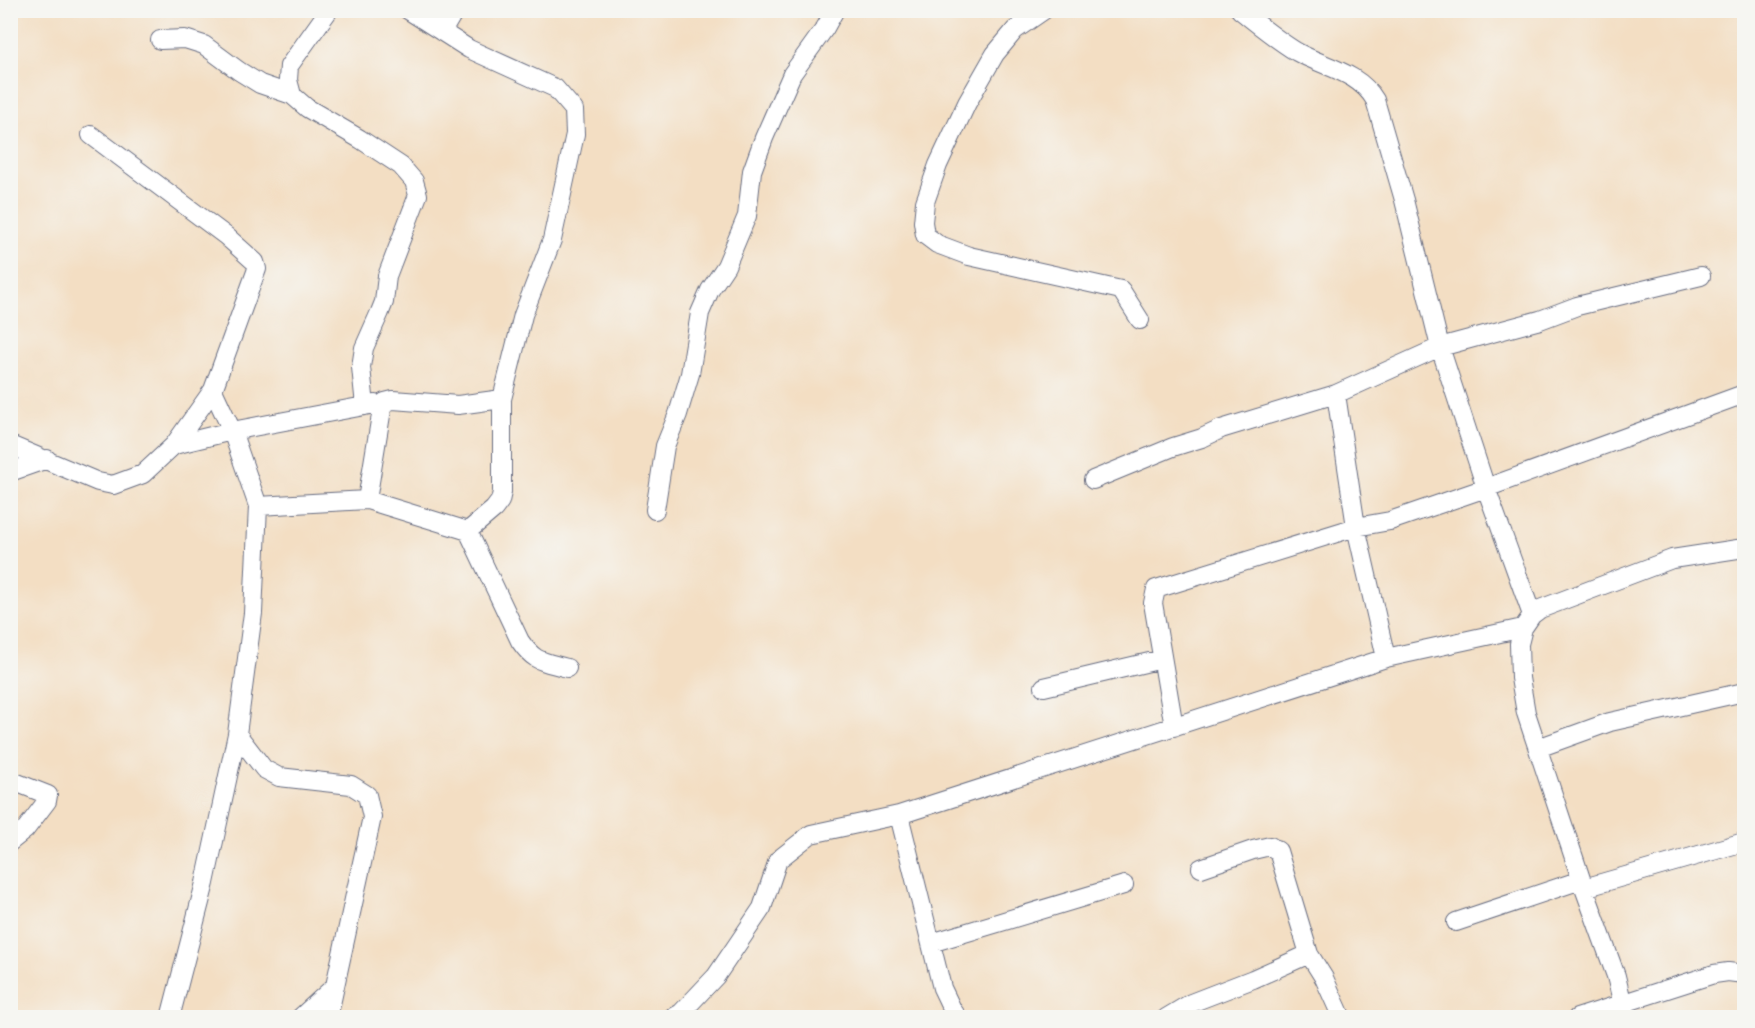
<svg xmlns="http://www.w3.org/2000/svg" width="1755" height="1028" viewBox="0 0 1755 1028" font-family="'EB Garamond',serif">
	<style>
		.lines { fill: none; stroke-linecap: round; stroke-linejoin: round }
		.minor-casing { stroke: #676c81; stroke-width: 20 }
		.minor { stroke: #fff; stroke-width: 18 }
	</style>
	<rect width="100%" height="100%" fill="#f6f6f2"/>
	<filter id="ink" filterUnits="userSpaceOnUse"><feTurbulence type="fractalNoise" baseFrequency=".0167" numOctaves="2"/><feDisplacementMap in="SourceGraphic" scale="12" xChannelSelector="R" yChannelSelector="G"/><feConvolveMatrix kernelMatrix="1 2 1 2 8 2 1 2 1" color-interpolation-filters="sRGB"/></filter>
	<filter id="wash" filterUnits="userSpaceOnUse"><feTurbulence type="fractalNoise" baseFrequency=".008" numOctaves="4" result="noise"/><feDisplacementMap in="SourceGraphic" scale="24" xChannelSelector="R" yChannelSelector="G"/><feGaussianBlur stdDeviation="1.35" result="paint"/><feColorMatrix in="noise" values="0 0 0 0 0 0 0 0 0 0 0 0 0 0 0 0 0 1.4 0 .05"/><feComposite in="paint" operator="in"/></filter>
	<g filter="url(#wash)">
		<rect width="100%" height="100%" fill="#f3dec3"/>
	</g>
	<g filter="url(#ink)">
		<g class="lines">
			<g class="minor-casing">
				<path id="minor" d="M329 10 289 66 288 80 292 95 307 108 360 139 401 166 414 181 418 195 387 276 384 302 380 312 364 348 361 367 365 406
					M1044 10 1015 30 995 54 967 103 938 165 925 202 923 222 925 235 937 244 969 256 1121 290 1140 320
					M1240 10C1259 25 1277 40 1297 52 1324 67 1359 72 1375 100L1404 200 1440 347 1486 488 1532 615
					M442 32 455 10
					M160 40 185 39 204 45 239 71 260 84 292 95
					M213 390 232 431 258 506 367 500 468 531 494 509 500 501 502 492V399L523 315 552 240 575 134 574 110 555 88 469 49 408 10
					M1336 394 1440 347 1540 320 1577 306 1701 276
					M10 445 98 482 113 485 143 474 174 445 213 390 257 269 255 262 226 236 91 135
					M174 445 232 431 375 404
					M10 472 47 459
					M1093 480 1173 447 1202 438 1221 429 1336 394 1356 527 1386 658
					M367 500 382 409 385 402 393 400 458 405 502 399
					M655 510 665 446 678 414 690 374 700 313 710 290 726 266 747 216 752 171 764 138 792 74 825 28 835 10
					M468 531 520 641C535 663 543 661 567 668
					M1044 687 1162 659
					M1174 727 1153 603 1156 589 1356 527 1390 521 1486 488 1744 394
					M237 734 264 769 279 777 351 785 367 795 372 817 328 1018
					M1538 748 1610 722 1744 692
					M10 780 48 795 47 801 25 830 10 842
					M899 815 942 988 952 1009 958 1018
					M1201 868 1253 850 1270 846 1278 851 1309 954 1324 978 1342 1018
					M1584 888 1744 842
					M1456 922 1581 880
					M931 943 1124 885
					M170 1018 205 883 237 734 253 613 258 506
					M300 1018 335 986
					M672 1018 681 1013 716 976 762 908 778 860 811 834 899 815 1386 658 1523 628
					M1166 1018 1191 1003 1253 979 1309 954
					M1577 1018 1714 974 1728 972 1744 974
					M1626 1018 1616 976 1584 888 1526 713 1520 678 1519 644 1523 628 1532 615 1540 609 1672 559 1744 548"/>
			</g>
			<use href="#minor" class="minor"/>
		</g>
	</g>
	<rect width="1755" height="1028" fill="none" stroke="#f6f6f2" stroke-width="36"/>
</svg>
